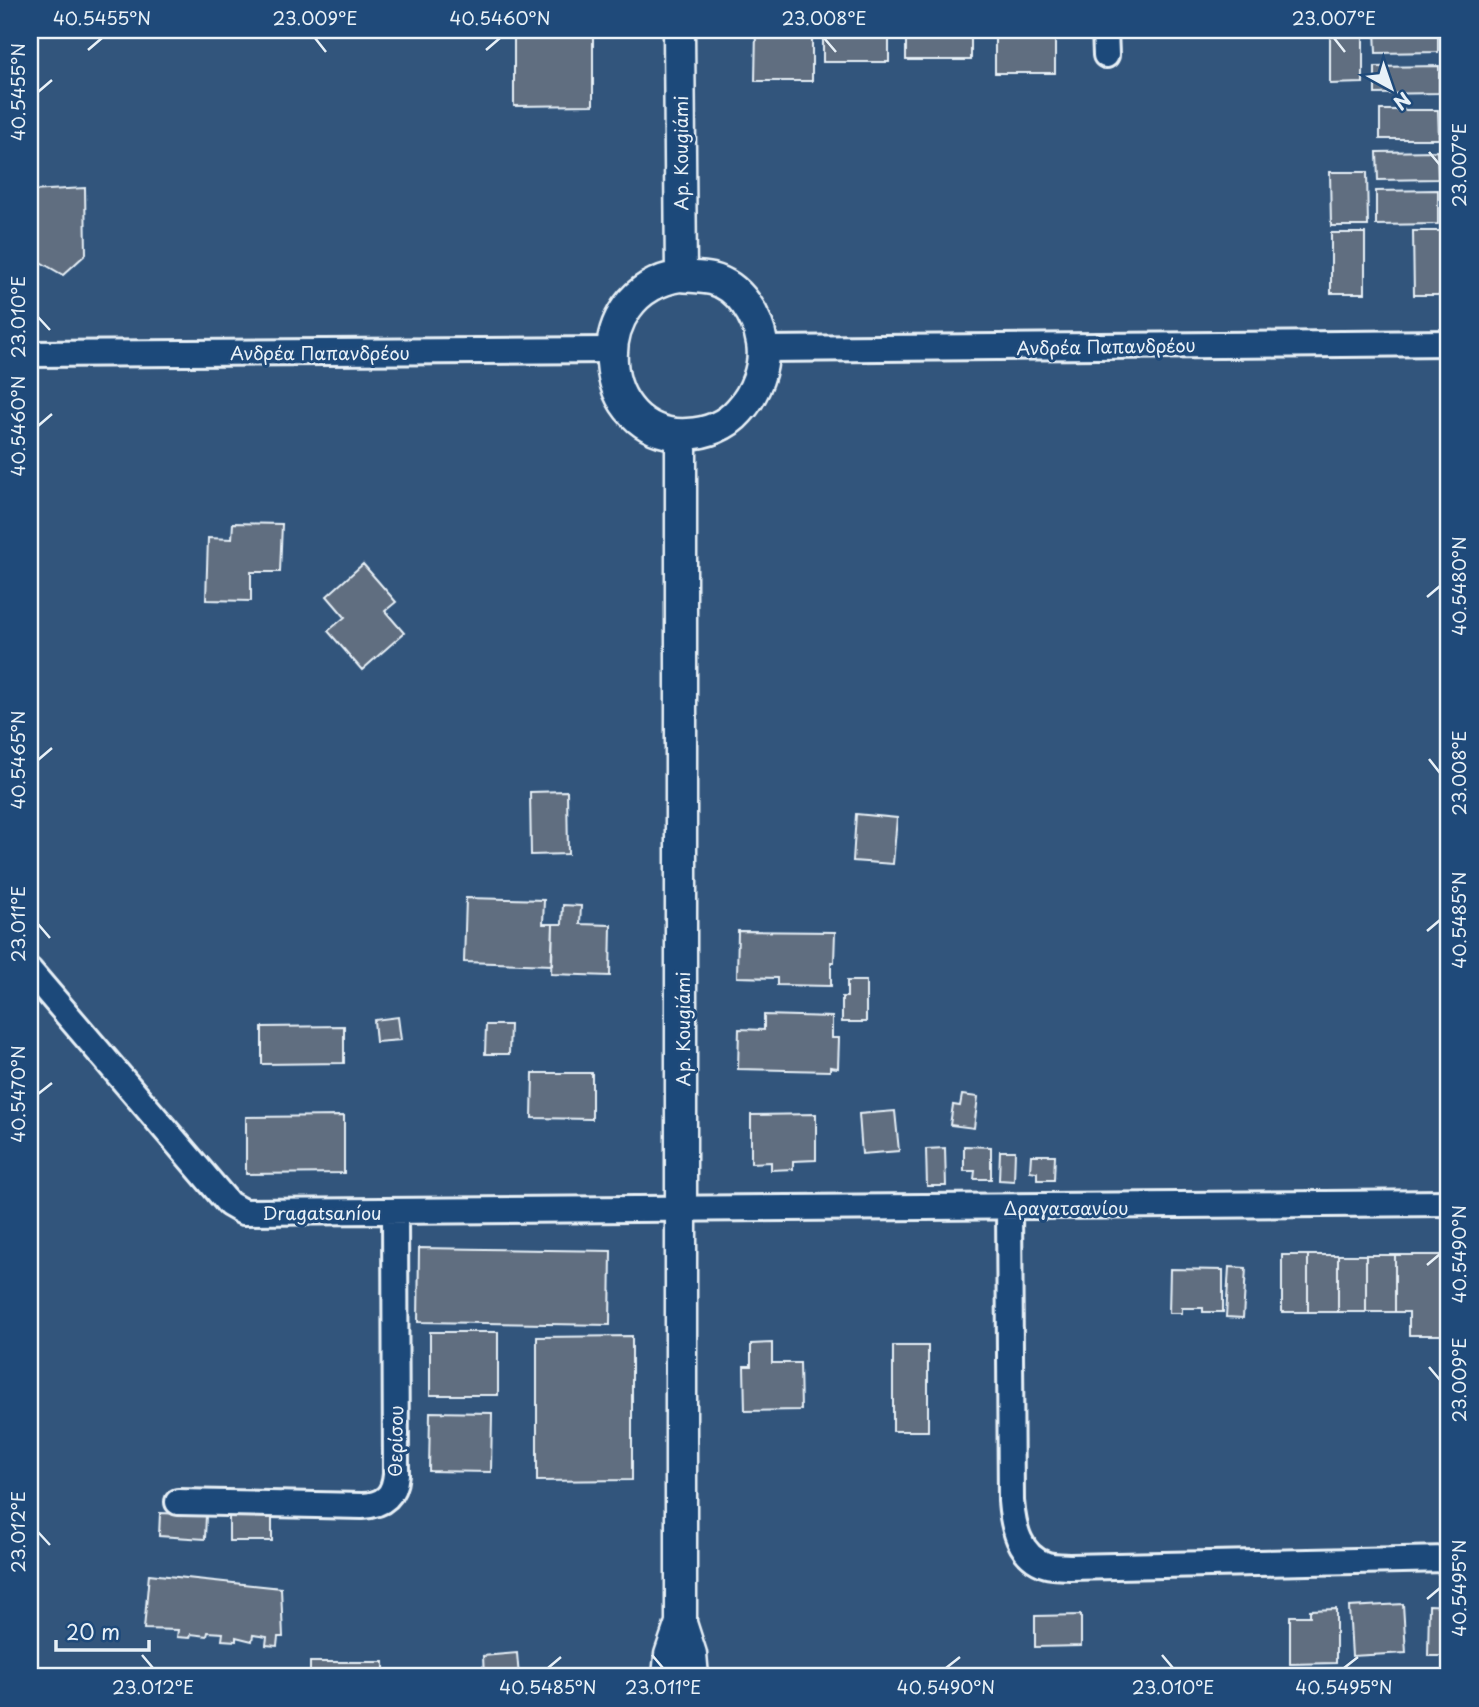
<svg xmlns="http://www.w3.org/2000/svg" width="1479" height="1707" viewBox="0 0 1479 1707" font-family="'Playpen Sans',sans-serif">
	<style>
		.building { fill: #606e80; stroke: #e8f1f8; stroke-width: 2 }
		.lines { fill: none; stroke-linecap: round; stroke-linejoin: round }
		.minor-casing { stroke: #e8f1f8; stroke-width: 30 }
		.tertiary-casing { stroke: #e8f1f8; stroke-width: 35 }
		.minor { stroke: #1f4a7a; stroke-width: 24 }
		.tertiary { stroke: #1f4a7a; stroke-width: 30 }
		.ticks { fill: none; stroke: #e8f1f8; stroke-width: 2.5 }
		.labels { text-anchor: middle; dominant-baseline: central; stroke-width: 6; stroke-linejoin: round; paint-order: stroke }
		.street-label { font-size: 18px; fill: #e8f1f8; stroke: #1f4a7a }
		.neatline { fill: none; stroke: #e8f1f8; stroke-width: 2.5 }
		.ticks-label { font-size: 18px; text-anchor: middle; fill: #e8f1f8 }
	</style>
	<rect width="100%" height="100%" fill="#32557c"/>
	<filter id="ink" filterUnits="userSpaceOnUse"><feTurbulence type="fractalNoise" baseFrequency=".0143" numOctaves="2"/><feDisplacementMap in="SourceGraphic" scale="14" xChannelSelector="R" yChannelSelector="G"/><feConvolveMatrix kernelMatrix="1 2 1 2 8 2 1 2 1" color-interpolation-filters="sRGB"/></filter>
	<g filter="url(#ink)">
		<path class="building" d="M514 30H593V105L514 106Z
			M756 30H812V81H755Z
			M823 30H889V62H823Z
			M906 30H971V60H906Z
			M995 30H1055V73H995Z
			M1330 30H1363V83L1330 84Z
			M1375 30H1438V52L1376 53Z
			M1439 66V93L1375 94V67Z
			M1380 110H1438L1439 139H1380Z
			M1437 151 1438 179 1378 180 1377 152Z
			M1330 172H1367L1368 226H1331Z
			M85 188 86 254 63 275 30 256V191Z
			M1438 190V224L1376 225V191Z
			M1413 231H1447L1448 295H1414Z
			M1331 233H1365V293H1331Z
			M233 523 282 524 280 572H251V601L206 600 208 538 232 539Z
			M363 564 396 602 385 611 404 633 362 670 328 631 345 617 327 596Z
			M567 791 568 854 531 855 530 792Z
			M856 814 897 818 893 864 853 861Z
			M466 898 544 900 543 924H553L552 965 464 962Z
			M563 905 581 906 580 924 611 925 610 976 551 974 553 924H562Z
			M738 931 835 932 834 962H831V986L777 985V978L737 977Z
			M847 981H866V1022H842V997H847Z
			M764 1015 832 1017V1038H839L838 1068 830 1067V1071L738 1069 739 1029 764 1030Z
			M398 1017 401 1040 376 1042 374 1020Z
			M486 1025H510L509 1054H485Z
			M344 1026V1063L262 1064V1027Z
			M533 1073H592V1119L532 1118Z
			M962 1095 978 1097 974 1128 950 1125 953 1105 960 1106Z
			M895 1111 899 1151 862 1154 859 1114Z
			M816 1114V1160L793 1161V1169L771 1170V1162L751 1163V1115Z
			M344 1116V1173L246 1174V1117Z
			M964 1146 991 1147V1179H974L975 1171H964Z
			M945 1148 946 1186H927L926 1149Z
			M1000 1151H1015L1014 1181 999 1180Z
			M1031 1155H1055L1054 1180H1037V1172L1030 1171Z
			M419 1248 611 1251 610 1325 418 1322Z
			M1282 1255H1308V1312H1282Z
			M1308 1255H1338V1312H1308Z
			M1338 1255H1366V1312H1338Z
			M1366 1255H1395V1312H1366Z
			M1395 1255H1449V1335H1409V1312H1395Z
			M1229 1267 1246 1268 1243 1318 1226 1317Z
			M1170 1269 1223 1270V1312H1203V1308H1182V1313H1169Z
			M430 1332H498V1395H430Z
			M632 1336V1480L537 1481V1337Z
			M772 1343V1363H800L801 1410 745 1411 744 1366H751V1344Z
			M893 1346H928V1431H893Z
			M430 1412 492 1413 491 1472 429 1471Z
			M160 1513 206 1515 205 1539 159 1536Z
			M229 1515H272V1541H229Z
			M149 1574 281 1588 283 1637H278L277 1646 266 1645 267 1637 253 1635 252 1641 236 1637V1641L222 1640 223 1633 208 1632 207 1636 191 1634 190 1638 177 1637 178 1630 144 1629Z
			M1403 1604 1406 1653 1352 1656 1349 1607Z
			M1429 1605 1449 1606V1656H1428Z
			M1336 1609V1663L1290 1664V1616H1310V1610Z
			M1081 1615V1646L1035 1647V1616Z
			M517 1653 519 1677H484L483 1656Z
			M310 1662H384V1677H310Z"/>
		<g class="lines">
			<g class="minor-casing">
				<path id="minor" d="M1105 30 1106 55
					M764 349 1449 343
					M30 354 611 350
					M30 971 229 1204 243 1212 1449 1203
					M1009 1207 1011 1501C1013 1526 1019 1557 1047 1565 1054 1567 1062 1566 1069 1567L1449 1559
					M178 1502 362 1506C384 1505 394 1496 396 1474L395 1212"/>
			</g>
			<g class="tertiary-casing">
				<path id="tertiary" d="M679 30 681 276
					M681 276C691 277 702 277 712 279 740 286 758 317 762 343 766 366 755 394 739 411 726 426 706 433 687 434 595 439 581 291 681 276Z
					M681 435V1623L691 1654 693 1677
					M668 1677 670 1655 681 1623"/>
			</g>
			<use href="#minor" class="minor"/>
			<use href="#tertiary" class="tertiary"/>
		</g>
	</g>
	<path class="ticks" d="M315 38 326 52M824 38 836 52M1334 38 1345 52M88 50 102 38M486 50 500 38M38 92 52 80M1429 152 1440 165M38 317 50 330M38 426 52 414M1427 597 1440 586M1429 759 1440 773M38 760 52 748M38 924 50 938M1427 931 1440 920M38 1094 52 1083M1427 1265 1440 1254M1429 1367 1440 1380M38 1532 50 1545M1427 1599 1440 1588M142 1655 153 1668M652 1655 663 1668M1162 1655 1173 1668M548 1668 561 1657M946 1668 960 1657M1344 1668 1358 1657"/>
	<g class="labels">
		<g class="street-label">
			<text transform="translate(680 153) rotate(-90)">Ap. Kougiámi</text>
			<text transform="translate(1106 346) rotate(-1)">Ανδρέα Παπανδρέου</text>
			<text x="320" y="352">Ανδρέα Παπανδρέου</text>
			<text transform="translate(682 1029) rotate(-90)">Ap. Kougiámi</text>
			<text x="1066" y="1207">Δραγατσανίου</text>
			<text x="322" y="1212">Dragatsaníou</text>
			<text transform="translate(395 1441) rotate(-89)">Θερίσου</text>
		</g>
	</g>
	<rect width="1479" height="1707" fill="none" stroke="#1f4a7a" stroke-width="77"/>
	<g transform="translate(1391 88) rotate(140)" stroke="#1f4a7a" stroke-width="5" paint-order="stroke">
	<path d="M0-5L12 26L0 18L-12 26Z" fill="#e8f1f8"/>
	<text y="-10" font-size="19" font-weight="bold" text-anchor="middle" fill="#e8f1f8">N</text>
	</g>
	<path d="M56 1640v10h93v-10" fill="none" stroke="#e8f1f8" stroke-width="3.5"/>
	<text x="66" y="1640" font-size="21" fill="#e8f1f8" stroke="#1f4a7a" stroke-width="5" paint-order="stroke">20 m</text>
	<rect x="38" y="38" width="1402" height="1630" class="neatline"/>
	<g class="ticks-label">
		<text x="102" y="25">40.5455°N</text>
		<text x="315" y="25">23.009°E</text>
		<text x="500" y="25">40.5460°N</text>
		<text x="824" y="25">23.008°E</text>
		<text x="1334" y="25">23.007°E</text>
		<text transform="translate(19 92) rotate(-90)" y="6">40.5455°N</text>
		<text transform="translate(1460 165) rotate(-90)" y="6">23.007°E</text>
		<text transform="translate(19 317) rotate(-90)" y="6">23.010°E</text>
		<text transform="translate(19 426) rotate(-90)" y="6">40.5460°N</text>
		<text transform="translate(1460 586) rotate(-90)" y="6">40.5480°N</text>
		<text transform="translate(19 760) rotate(-90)" y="6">40.5465°N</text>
		<text transform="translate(1460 773) rotate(-90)" y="6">23.008°E</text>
		<text transform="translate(1460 920) rotate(-90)" y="6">40.5485°N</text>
		<text transform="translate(19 924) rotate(-90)" y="6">23.011°E</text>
		<text transform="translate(19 1094) rotate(-90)" y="6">40.5470°N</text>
		<text transform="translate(1460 1254) rotate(-90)" y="6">40.5490°N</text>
		<text transform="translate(1460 1380) rotate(-90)" y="6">23.009°E</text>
		<text transform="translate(19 1532) rotate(-90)" y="6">23.012°E</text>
		<text transform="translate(1460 1588) rotate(-90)" y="6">40.5495°N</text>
		<text x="153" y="1694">23.012°E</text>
		<text x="548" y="1694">40.5485°N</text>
		<text x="663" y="1694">23.011°E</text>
		<text x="946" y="1694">40.5490°N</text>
		<text x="1173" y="1694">23.010°E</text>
		<text x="1344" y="1694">40.5495°N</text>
	</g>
</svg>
